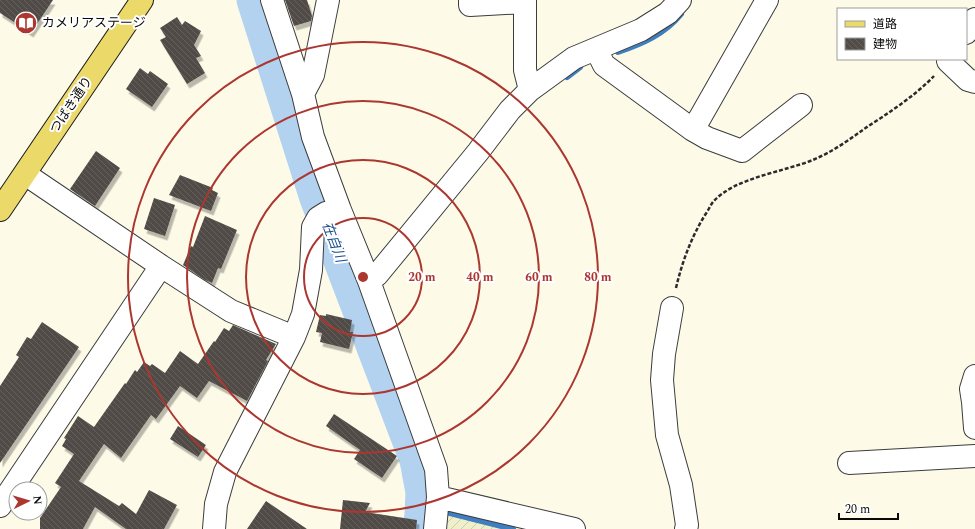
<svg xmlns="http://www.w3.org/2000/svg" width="975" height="529" viewBox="0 0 975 529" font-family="Spectral,'Noto Sans JP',serif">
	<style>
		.farmland { fill: url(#farmland-furrows) }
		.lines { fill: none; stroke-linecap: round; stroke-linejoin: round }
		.stream { stroke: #407fbf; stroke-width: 6 }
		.river { stroke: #b2d2ef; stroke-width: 35 }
		.building { fill: url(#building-back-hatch); filter: url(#shadow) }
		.minor-casing { stroke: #3c3c3c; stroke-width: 24 }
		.major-casing { stroke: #1a1a1a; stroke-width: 24 }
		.path { stroke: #2b2b2b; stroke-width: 2.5; stroke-dasharray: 4 2; stroke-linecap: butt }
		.minor { stroke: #fff; stroke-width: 22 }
		.major { stroke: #ebd969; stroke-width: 22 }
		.ring { fill: none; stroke: #ab3730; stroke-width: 2 }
		.labels { text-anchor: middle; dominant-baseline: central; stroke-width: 4; stroke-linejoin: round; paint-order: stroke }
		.poi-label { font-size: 13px; fill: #090909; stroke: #fff; text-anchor: start }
		.street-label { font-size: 13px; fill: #090909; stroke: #fff }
		.water-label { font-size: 14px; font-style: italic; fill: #20528e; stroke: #fff }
		.centre { fill: #ab3730; stroke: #fff; stroke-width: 2 }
		.ring-label { font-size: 12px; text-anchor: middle; font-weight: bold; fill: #ab3730; stroke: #fff; stroke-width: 4; stroke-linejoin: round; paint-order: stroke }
	</style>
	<defs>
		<pattern id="farmland-furrows" width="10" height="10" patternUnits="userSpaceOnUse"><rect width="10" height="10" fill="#eff0cb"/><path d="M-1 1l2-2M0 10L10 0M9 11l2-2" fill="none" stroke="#ccccad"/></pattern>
		<pattern id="building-back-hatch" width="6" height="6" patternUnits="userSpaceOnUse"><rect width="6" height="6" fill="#514c47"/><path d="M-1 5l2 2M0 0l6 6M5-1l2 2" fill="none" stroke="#65615d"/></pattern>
		<filter id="shadow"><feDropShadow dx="2.5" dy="4.5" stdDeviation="0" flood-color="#0004"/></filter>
	</defs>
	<rect width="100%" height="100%" fill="#fdfbe8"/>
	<path class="farmland" d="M448 508 536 529H444Z"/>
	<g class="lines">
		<path class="stream" d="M618 52C642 44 665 34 681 14
			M567 77 580 67
			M446 512 513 529"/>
		<path class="river" d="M254 0 317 198 417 460 423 492 422 515 420 529"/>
	</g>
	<path class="building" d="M0 0H53L31 33 0 13Z
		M285 0H307L312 16 311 21 294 26Z
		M177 17 182 25 185 21 201 31 194 45 201 56 196 58 205 73 187 84 160 40 166 37 160 28Z
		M140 68 148 74 150 71 168 84 152 107 126 89Z
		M96 151 120 168 95 206 70 189Z
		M180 175 213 188 212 190 218 193 211 211 169 195Z
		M154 198 175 205 165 236 144 229Z
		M205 216 237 230 221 269 218 268 212 283 205 280 183 265 191 246 193 247Z
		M326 314 352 320 350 332H353L349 349 320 342 322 333 316 332 320 315 326 316Z
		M42 322 79 347 0 463V386L19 357 16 355 27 337 31 339Z
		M233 325 276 344 266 360 268 361 247 401 209 381 197 398 180 386 156 419 151 415 121 458 104 444 79 481 119 506 122 503 136 514 149 490 177 505 164 529H126L95 507 83 529H40V518L61 487 55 483 74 454 62 446 66 439 64 438 78 416 94 427 125 383 126 384 135 370 137 372 144 362 150 366 152 364 165 373 180 351 198 364 214 341 215 342 224 328 229 331Z
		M334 414 397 456 382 478 354 459 360 450 326 426Z
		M178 426 206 445 198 457 170 439Z
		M343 500 370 503 365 512 417 520 416 529H340Z
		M266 501 307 529H247Z"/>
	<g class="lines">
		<g class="minor-casing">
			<path id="minor" d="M272 0 303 94 313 137 340 210 369 281 436 469 438 497 435 529
				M470 0V5L525 2
				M525 0V70L530 90
				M966 33 975 19
				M596 49 604 65 693 130 707 138 742 151 801 105
				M949 59 948 61 968 80 975 82
				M303 94 313 75 328 0
				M693 130 767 0
				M25 174 161 266 231 311 294 337
				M369 281 377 275 478 152 510 110 530 90 574 58 641 30 668 13 680 0
				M672 308 664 354 662 380 667 435 681 485 687 525 686 529
				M975 376 971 389 973 402 975 428
				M849 463 975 456
				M438 497 574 529
				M0 506 161 266
				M214 529 216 504 225 472 294 337 303 314 311 270 313 227 318 218 326 213 340 210"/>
		</g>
		<g class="major-casing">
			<path id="major" d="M0 210 142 0"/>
		</g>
		<path class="path" d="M676 288C682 262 691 238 705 215 708 211 710 206 713 202 735 177 785 172 815 159 832 152 849 140 864 129 887 114 915 96 934 76"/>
		<use href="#minor" class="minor"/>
		<use href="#major" class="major"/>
	</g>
	<g class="ring">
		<circle cx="363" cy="277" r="59"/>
		<circle cx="363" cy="277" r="117"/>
		<circle cx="363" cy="277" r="176"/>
		<circle cx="363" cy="277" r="235"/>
	</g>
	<defs>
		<g id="library-disc" transform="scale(1.15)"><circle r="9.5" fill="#ab3730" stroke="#fff"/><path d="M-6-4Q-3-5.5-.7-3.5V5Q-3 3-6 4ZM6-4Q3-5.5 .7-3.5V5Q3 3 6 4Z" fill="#fff"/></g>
	</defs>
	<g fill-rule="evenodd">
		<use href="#library-disc" x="26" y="23"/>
	</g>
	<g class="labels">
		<g class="poi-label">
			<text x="42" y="23">カメリアステージ</text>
		</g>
		<g class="street-label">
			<text transform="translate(71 105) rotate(-56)">つばき通り</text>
		</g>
		<g class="water-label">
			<text transform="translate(334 242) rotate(69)">在自川</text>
		</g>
	</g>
	<circle cx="363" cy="277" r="6" class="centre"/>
	<g class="ring-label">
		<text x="422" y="281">20 m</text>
		<text x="480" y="281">40 m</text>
		<text x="539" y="281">60 m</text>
		<text x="598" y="281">80 m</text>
	</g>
	<rect x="837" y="8" width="130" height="52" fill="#ffffff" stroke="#9d9d9d"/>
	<rect x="845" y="21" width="20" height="6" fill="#ebd969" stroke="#9d9d9d"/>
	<text x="873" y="28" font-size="12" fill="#090909">道路</text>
	<rect x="845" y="38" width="20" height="12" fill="url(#building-back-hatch)" stroke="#9d9d9d"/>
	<text x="873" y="48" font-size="12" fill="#090909">建物</text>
	<g transform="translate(28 501) rotate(85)"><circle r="19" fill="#ffffff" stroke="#9d9d9d"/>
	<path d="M0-3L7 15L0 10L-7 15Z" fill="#ab3730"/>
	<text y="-6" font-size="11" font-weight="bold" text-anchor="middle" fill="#090909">N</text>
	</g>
	<path d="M839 513v6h59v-6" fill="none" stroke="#090909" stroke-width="2"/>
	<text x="845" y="513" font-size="12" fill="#090909" stroke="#ffffff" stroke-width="3" paint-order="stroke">20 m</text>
</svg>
